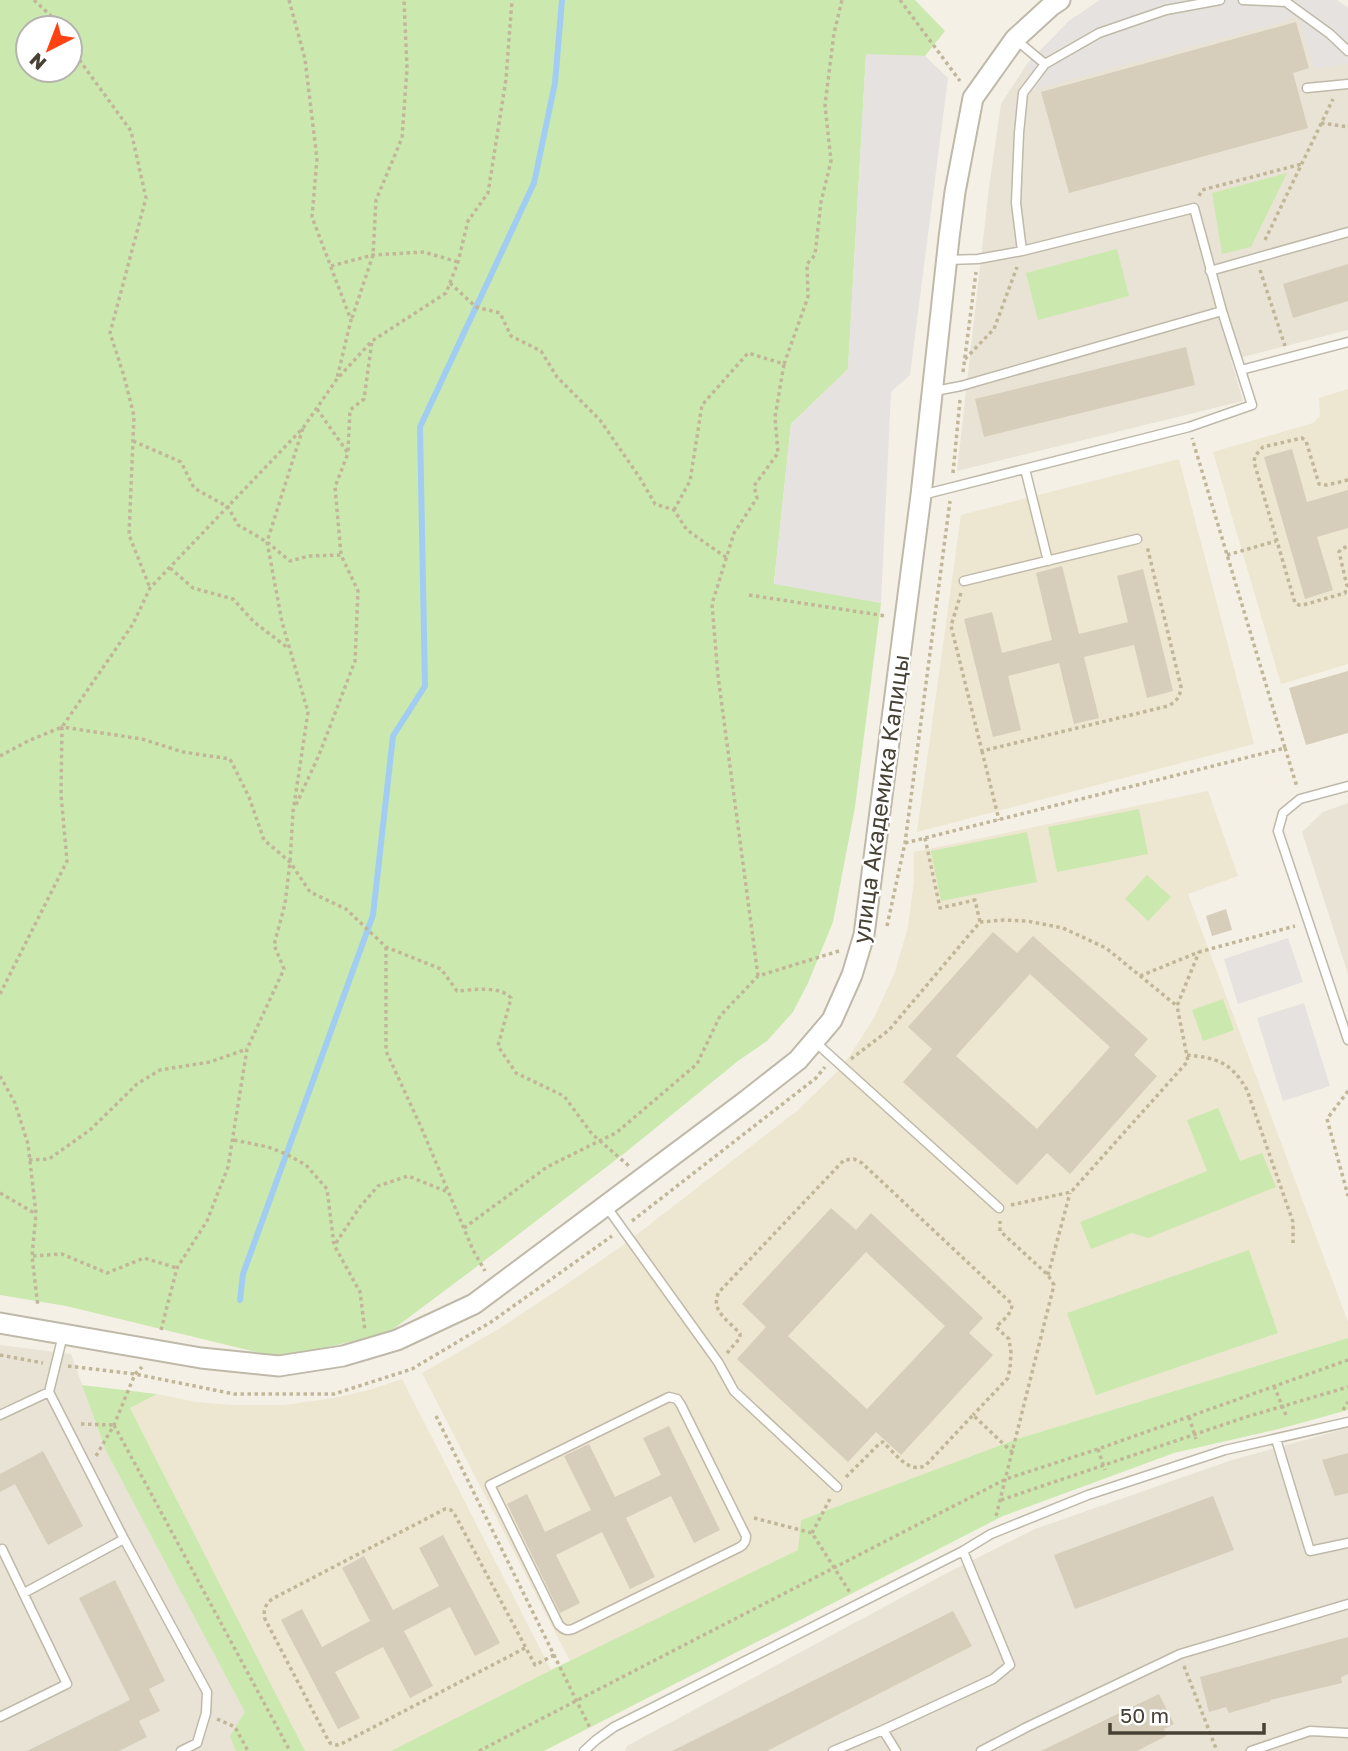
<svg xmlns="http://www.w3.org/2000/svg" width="1348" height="1751" viewBox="0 0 1348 1751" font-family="'Golos Text',sans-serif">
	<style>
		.residential { fill: #e8e3d4 }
		.education { fill: #ede6d0 }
		.green { fill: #cbe9ae; fill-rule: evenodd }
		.parking { fill: #e5e2df }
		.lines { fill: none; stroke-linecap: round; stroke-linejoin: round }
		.stream { stroke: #a1cdf2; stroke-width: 6 }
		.building { fill: #d6cdbb; fill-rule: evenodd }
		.service-casing { stroke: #bfb9a9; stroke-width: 11 }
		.tertiary-casing { stroke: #bfb9a9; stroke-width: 23 }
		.path { stroke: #c2b699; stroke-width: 3.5; stroke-dasharray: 3.5 3.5; stroke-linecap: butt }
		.service { stroke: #fff; stroke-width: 8 }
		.tertiary { stroke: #fff; stroke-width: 19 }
		.labels { text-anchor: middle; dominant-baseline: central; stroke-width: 5; stroke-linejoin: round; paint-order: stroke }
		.street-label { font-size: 23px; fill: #474135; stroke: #fff }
	</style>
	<rect width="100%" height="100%" fill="#f4f0e6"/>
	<path class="residential" d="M1100 0H1337L1348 8V330L1231 360 1243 401 957 471 989 187 1001 104 1027 64 1069 21Z
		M1348 803V974L1302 832 1323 812Z
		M0 1345 71 1354 106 1451 267 1751H0Z
		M1348 1428V1751H625L627 1746 945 1574 1035 1529 1232 1460Z"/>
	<path class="education" d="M1348 389V664L1281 684 1213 452 1313 423 1320 416 1319 398Z
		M1179 459 1254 744 917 832 961 515Z
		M1208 791 1238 876 1188 894 1348 1322V1338L1017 1439 801 1520 799 1550 570 1661 422 1373 497 1330 567 1284 623 1245 798 1110 833 1076 849 1057 874 1018 895 972 908 927 914 881V852Z
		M402 1379 551 1670 391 1751H305L130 1408 157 1394 196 1402 233 1405H284L334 1398 369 1390Z"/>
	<path class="green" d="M0 0H915L945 31 925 56 866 55 848 369 791 424 774 583 881 603 855 807 833 922 808 983 793 1012 767 1041 738 1061 626 1152 471 1271 388 1333 281 1358 66 1306 0 1295ZM28 28H70V70H28Z
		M1287 173 1251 247 1222 254 1212 193Z
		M1117 249 1129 296 1038 320 1026 273Z
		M1139 809 1148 854 1057 872 1048 827Z
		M1027 832 1037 882 941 901 931 851Z
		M1147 875 1171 897 1148 921 1125 899Z
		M1223 999 1234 1030 1203 1041 1192 1010Z
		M1218 1108 1240 1161 1262 1153 1276 1187 1148 1238 1132 1233 1091 1249 1080 1222 1207 1171 1187 1120Z
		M1249 1250 1278 1333 1096 1395 1067 1313Z
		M1348 1338V1410L1279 1429 1174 1453 1003 1516 544 1751H391L551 1670 798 1550 801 1520 1017 1439Z
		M82 1385 157 1394 130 1408 305 1751H236L230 1736 245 1712 106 1451Z"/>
	<path class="parking" d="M1100 0H1337L1348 8V64L1314 68 1299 17 1032 90 1027 64 1069 21Z
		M866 54 925 56 948 78 910 375 891 392 881 603 774 584 791 424 848 369Z
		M1288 938 1303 982 1238 1004 1224 959Z
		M1304 1003 1330 1086 1283 1101 1257 1018Z"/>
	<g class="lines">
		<path class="stream" d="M240 1300 243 1274 373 915 393 736 425 686 420 427 534 183 555 83 562 0"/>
	</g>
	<path class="building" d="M1296 22 1309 68 1293 73 1308 128 1069 193 1041 92Z
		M1348 264V301L1293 318 1283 284Z
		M1186 347 1195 385 984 437 975 399Z
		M1292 449 1307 502 1348 490V528L1317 537 1333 590 1305 599 1264 457Z
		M1062 566 1079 634 1128 622 1117 576 1143 569 1173 691 1147 698 1134 645 1084 657 1099 718 1074 724 1059 663 1008 676 1021 730 993 737 964 619 992 612 1002 653 1052 640 1036 573Z
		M1348 671V733L1306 745 1289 688Z
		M1226 909 1232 930 1212 936 1206 916Z
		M993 932 1017 953 1033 936 1148 1039 1134 1055 1157 1076 1070 1174 1047 1153 1017 1185 903 1082 932 1049 908 1027ZM1030 974 1110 1047 1037 1129 956 1056Z
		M831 1208 856 1230 871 1213 983 1318 969 1333 993 1355 901 1455 876 1432 848 1462 737 1359 766 1327 742 1304ZM866 1252 945 1326 867 1409 788 1336Z
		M669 1426 720 1530 694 1543 671 1496 626 1518 655 1577 630 1589 602 1532 556 1555 580 1603 560 1613 507 1504 527 1494 545 1532 591 1510 564 1456 589 1444 615 1497 661 1475 643 1438Z
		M43 1451 83 1526 48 1545 15 1484 0 1492V1474Z
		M1348 1453V1493L1335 1496 1322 1460Z
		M1213 1496 1234 1550 1075 1609 1054 1555Z
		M443 1535 500 1643 475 1656 450 1607 404 1631 433 1686 410 1698 383 1647 335 1672 360 1718 338 1729 281 1620 302 1609 322 1647 370 1621 342 1568 364 1556 393 1610 439 1586 419 1548Z
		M115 1580 165 1681 149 1689 160 1711 139 1721 147 1737 119 1751H27L130 1700 79 1598Z
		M953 1611 972 1646 767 1751H672Z
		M1348 1637V1674L1341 1677 1342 1683 1270 1700 1271 1701 1229 1713 1226 1707 1209 1712 1200 1677Z
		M1159 1694 1174 1724 1164 1729 1166 1736 1137 1751H1041Z"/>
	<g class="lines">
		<g class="service-casing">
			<path id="service" d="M1243 0 1286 2 1330 34 1348 51
				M1015 39 1045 64
				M1307 88 1348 84
				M947 260 978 259 1022 251 1016 203 1019 133 1023 93 1045 64 1099 33 1166 10 1220 0
				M1210 271 1348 232
				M1241 370 1348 342
				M935 391 961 386 1222 311 1194 208 1022 251
				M1025 469 1048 561
				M922 495 1189 427 1252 405 1222 311
				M964 581 1137 539
				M1348 786 1300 799 1283 813 1278 831 1348 1040
				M814 1041 999 1208
				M606 1206 718 1362 734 1391 837 1487
				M63 1335 49 1392 124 1539 207 1692 206 1713 197 1743 181 1751
				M669 1397 677 1399 681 1405 746 1536C746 1541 745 1544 740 1547L573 1629C567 1631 564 1630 559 1625L490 1485Z
				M0 1415 49 1392
				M1276 1439 1310 1551 1348 1543
				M0 1550 2 1549 67 1684 0 1717
				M24 1593 124 1539
				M883 1730 896 1751
				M584 1751 596 1740 614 1727 963 1551 991 1534 1088 1495 1225 1450 1348 1422
				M833 1751 883 1730 993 1679 1010 1665 963 1551
				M981 1751 1027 1727 1180 1654 1348 1604
				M1251 1751 1310 1731 1348 1733"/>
		</g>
		<g class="tertiary-casing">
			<path id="tertiary" d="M0 1323 201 1358 279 1366 343 1356 397 1340 474 1304 747 1100 798 1060 832 1020 852 975 864 935 921 495 949 238 955 192 973 98 1015 39 1051 6 1060 0"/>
		</g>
		<path class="path" d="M34 0 64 28
			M289 0 305 59 317 159 312 217 351 320 337 378
			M900 0 960 81
			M70 41 78 58 131 131 146 198 110 333 124 376 134 416 129 535 150 588
			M1321 123 1348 127
			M1199 196 1202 190 1302 164
			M1265 240 1333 99
			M331 266 373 255 424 252 458 262
			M1260 270 1285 346
			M450 283 476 307 500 313 511 336 541 351 557 377 600 420 640 478 655 504 674 510 687 530 727 558
			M352 318 373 255 376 200 402 138 407 68 404 0
			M965 359 994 329 1017 267
			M963 372 976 272
			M317 409 348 453 335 487 341 555
			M133 441 181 462 194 488 228 507 238 525 267 542 290 561 309 556 341 555 358 591 355 661 319 755 295 807
			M348 451 350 410 364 399 372 341
			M953 473 960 400
			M1348 480 1327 485 1319 484 1306 441 1302 438 1263 447 1255 456 1254 462 1295 603 1299 605H1303L1345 593 1347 586 1339 552 1341 549 1348 546
			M674 510 690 481 702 405 748 353 784 364 808 297 807 264 815 255 821 202 831 161 825 105 834 33 842 0
			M1227 555 1276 541
			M170 568 193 588 233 599 254 622 288 648
			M961 593 951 626 982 751 1168 706C1177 701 1180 697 1181 687L1147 546
			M749 595 886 616
			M1285 748 1297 787
			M982 751 999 820
			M0 756 28 741 62 727 133 624 150 588 303 428 337 379 372 341 446 293 458 262 468 221 488 193 506 79 512 0
			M925 838 940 908 975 900 980 922
			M905 843 1285 748 1192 438
			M887 926 905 843 950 501
			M386 947V1051L421 1127 473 1250 485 1271
			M758 976 718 676 712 604 734 533 757 498 754 486 778 453 775 417 784 364
			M1140 976 1199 952 1295 926
			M0 994 67 861 61 795 62 727 142 739 183 752 230 759 249 797 264 840 290 862 310 892 346 909 386 947 441 969 457 991C474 990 499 985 511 998L498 1046 516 1073 564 1096 592 1134 629 1166
			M1187 1055C1217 1058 1231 1062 1247 1090L1293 1222V1243
			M851 1059 889 1030 980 922 1004 920 1027 921 1063 928 1106 948 1177 1006
			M0 1076 15 1103 28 1144 36 1214 32 1256 38 1307
			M1348 1091 1327 1119 1348 1196
			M234 1140 268 1147 286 1154 306 1165 327 1189 334 1245 360 1292 365 1331
			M29 1160 49 1159 90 1130 137 1084 160 1070 210 1062 247 1049
			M0 1193 36 1214
			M1011 1205 1071 1192 1188 1061 1177 1006 1199 952
			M632 1221 816 1078 825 1067
			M464 1228 547 1167 599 1141 616 1133 697 1064 720 1016 758 976 839 951
			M336 1243 359 1208 378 1186 408 1176 448 1192
			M33 1256 62 1254 107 1273 144 1258 177 1268
			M1048 1275 1070 1193
			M161 1330 177 1268 207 1221 228 1167 247 1049 284 969 274 945 285 904 290 862 293 812 308 712 282 622 267 542 303 428
			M727 1353 740 1338V1334C730 1321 709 1311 719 1292L844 1160 854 1159 862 1163 1012 1304C1012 1314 1003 1320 996 1327L1009 1339 1011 1353 1010 1368 1008 1378 973 1415
			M0 1355 43 1363
			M68 1366 135 1374 234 1394H334L412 1369 491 1322 612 1236
			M1274 1386 1286 1415
			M1343 1410 1348 1402
			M436 1416 590 1728
			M1189 1417 1196 1439
			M81 1424 114 1425
			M114 1425 290 1751
			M1098 1449 1105 1470
			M96 1456 114 1425 135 1374 142 1367
			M846 1477 880 1443 883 1442C895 1453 909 1475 926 1465L973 1415 1013 1453
			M1001 1500 1246 1417 1348 1387
			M996 1516 1054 1285 1048 1275 1000 1231V1221
			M754 1518 812 1533 851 1594
			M812 1533 831 1497
			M525 1648 343 1743 337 1745 330 1743 326 1736 265 1619C263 1610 265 1605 272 1599L445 1509 451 1510 455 1515 535 1665 554 1655
			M1184 1666 1217 1751
			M217 1719 235 1727 248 1751
			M479 1751 1006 1479 1098 1449 1348 1360"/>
		<use href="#service" class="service"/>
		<use href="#tertiary" class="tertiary"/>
	</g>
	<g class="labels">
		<g class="street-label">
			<text transform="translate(880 799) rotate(-82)">улица Академика Капицы</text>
		</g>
	</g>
	<g transform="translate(49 49) rotate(222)"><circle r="33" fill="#ffffff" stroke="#b5b3ae" stroke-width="2"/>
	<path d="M0-5L12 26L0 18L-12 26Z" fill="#ff4212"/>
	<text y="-10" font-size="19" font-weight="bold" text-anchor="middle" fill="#474135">N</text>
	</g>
	<path d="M1110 1723v10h154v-10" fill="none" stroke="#474135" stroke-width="3.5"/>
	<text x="1120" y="1723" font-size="21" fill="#474135" stroke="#ffffff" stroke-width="5" paint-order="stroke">50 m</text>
</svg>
